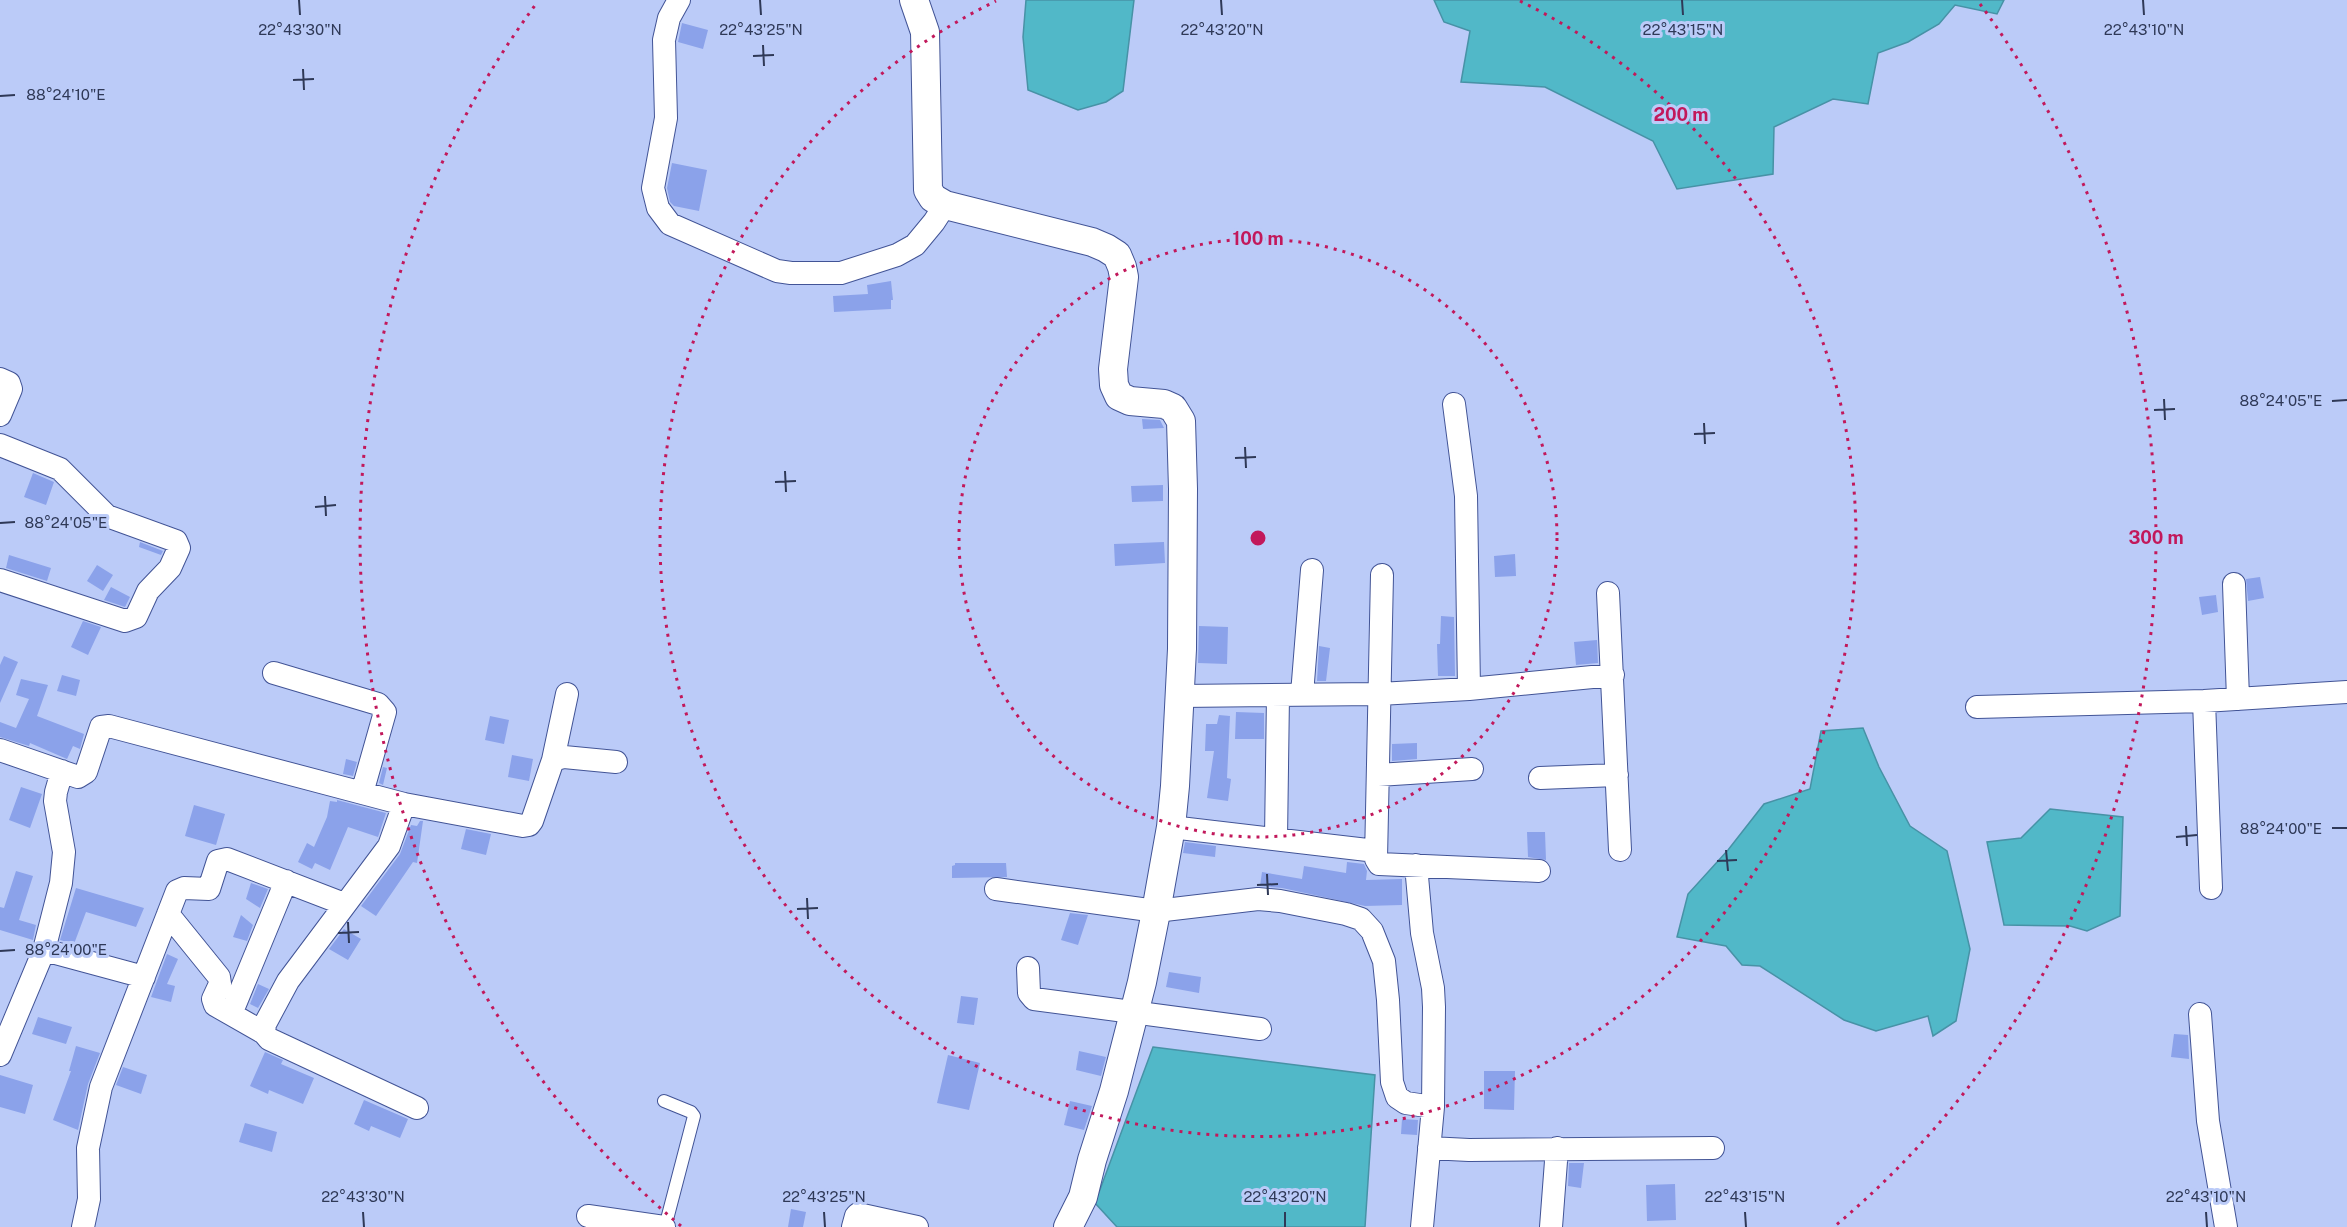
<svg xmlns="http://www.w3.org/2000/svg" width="2347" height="1227" viewBox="0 0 2347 1227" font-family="'Public Sans',sans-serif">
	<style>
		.water { fill: #51b8c8; stroke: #4792a6; stroke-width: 1.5 }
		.building { fill: #8ba2ea }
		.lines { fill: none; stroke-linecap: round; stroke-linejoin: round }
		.service-casing { stroke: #425496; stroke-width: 14 }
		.minor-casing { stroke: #425496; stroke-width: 24 }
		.tertiary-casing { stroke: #425496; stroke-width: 30 }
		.service { stroke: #fff; stroke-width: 12 }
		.minor { stroke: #fff; stroke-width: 22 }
		.tertiary { stroke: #fff; stroke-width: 28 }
		.ticks { fill: none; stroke: #2f3957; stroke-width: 2 }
		.ring { fill: none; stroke: #c2185b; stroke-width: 3; stroke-dasharray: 3 6 }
		.ticks-label { font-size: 15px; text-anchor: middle; fill: #2f3957; stroke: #bbcbf8; stroke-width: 6; stroke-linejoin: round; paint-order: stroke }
		.centre { fill: #c2185b; stroke: #bbcbf8; stroke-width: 3 }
		.ring-label { font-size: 18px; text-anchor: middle; font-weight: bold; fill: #c2185b; stroke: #bbcbf8; stroke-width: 6; stroke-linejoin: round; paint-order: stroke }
	</style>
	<rect width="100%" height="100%" fill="#bbcbf8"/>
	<path class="water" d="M1026 0H1134L1123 91 1106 102 1078 110 1028 90 1023 37Z
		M1434 0H2004L1997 14 1955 5 1939 24 1908 42 1878 53 1868 104 1833 99 1774 127 1773 174 1677 189 1653 141 1545 87 1461 82 1470 31 1444 22Z
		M1863 728 1879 767 1910 826 1947 851 1970 949 1956 1021 1933 1036 1928 1016 1876 1031 1844 1020 1760 966 1742 965 1726 946 1677 937 1688 894 1728 850 1764 804 1810 789 1821 731Z
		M2050 809 2123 817 2120 916 2087 931 2070 926 2004 925 1987 842 2021 838Z
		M1153 1047 1375 1075 1365 1227H1117L1095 1203Z"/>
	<path class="building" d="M682 23 708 30 703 49 678 42Z
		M672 163 707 170 699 211 674 206 670 202 667 188Z
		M891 281 893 300H891V309L834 312 833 296 868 294 867 285Z
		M1142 419 1160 420 1164 428 1143 429Z
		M33 473 54 482 46 505 24 497Z
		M1163 485V501L1132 502 1131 486Z
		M140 542 163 551 161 555 139 547Z
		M1164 542 1165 563 1115 566 1114 544Z
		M1515 554 1516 576 1495 577 1494 556Z
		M9 555 51 568 47 581 6 568Z
		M97 565 113 575 103 591 87 581Z
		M2260 577 2264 598 2248 601 2246 579Z
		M111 587 130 597 125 607 104 600Z
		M2216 595 2218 612 2202 615 2199 597Z
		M1441 616 1454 617 1455 676H1438L1437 644H1440Z
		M83 621 101 627 88 655 71 647Z
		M1199 626 1228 627 1227 664 1198 663Z
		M1597 640 1598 663 1576 665 1574 642Z
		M1319 646 1330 648 1326 681H1317Z
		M4 656 18 662 0 703V665Z
		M62 675 80 680 76 696 57 691Z
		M21 679 48 685 37 716 84 734 80 749 73 746 67 759 30 743 29 746 0 737V722L16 728 29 699 16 695Z
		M1236 712 1264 713V739H1235Z
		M1219 715 1230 716 1227 778 1231 779 1228 801 1207 798 1214 751H1205L1206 724H1217Z
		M490 716 509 720 504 744 485 740Z
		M1417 743V759L1392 761V744Z
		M512 755 533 759 529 781 508 777Z
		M346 759 357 762 353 776 343 774Z
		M383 767 387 768 383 785 379 783Z
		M21 787 42 794 30 828 9 820Z
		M337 800 386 813 378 837 348 827 330 870 315 863 312 869 298 862 307 843 314 847 327 817 330 801 337 802Z
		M194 805 225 814 216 845 185 836Z
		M420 821H423L417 863 413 862 376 916 361 906 400 854 411 825 417 826Z
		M466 829 491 834 486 855 461 849Z
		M1527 832H1545L1546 860 1528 857Z
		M1185 842 1216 846 1215 857 1183 853Z
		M1347 862 1364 864 1367 871 1366 880 1402 879V905L1365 906 1282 888 1260 886 1262 872 1302 879 1304 866 1346 873Z
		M955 863H1006L1007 877 952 878V866L955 865Z
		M16 871 33 876 19 920 36 925 33 940 0 930V907L4 908Z
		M251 883 268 889 260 908 246 899Z
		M76 888 144 908 136 927 86 912 74 944 60 940Z
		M1070 913 1088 915 1078 945 1061 940Z
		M241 915 253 925 247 941 233 937Z
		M344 929 361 939 348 960 329 949Z
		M167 954 178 959 167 984 175 986 171 1002 151 997Z
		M1169 972 1201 977 1199 993 1166 987Z
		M258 984 269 989 258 1008 250 1004Z
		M961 996 978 998 974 1025 957 1023Z
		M38 1017 72 1027 66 1044 32 1034Z
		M2174 1034 2188 1035 2189 1059 2171 1057Z
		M76 1046 100 1053 88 1084 78 1130 53 1120 71 1071H69Z
		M1079 1051 1106 1057 1101 1076 1076 1070Z
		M265 1052 283 1060 281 1064 314 1078 303 1104 269 1090 268 1094 250 1086Z
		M948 1055 980 1063 969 1110 937 1103Z
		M123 1067 147 1075 141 1094 116 1085Z
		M1484 1071H1515L1514 1110 1484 1109Z
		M0 1075 33 1085 25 1114 0 1107Z
		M364 1100 408 1119 400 1138 371 1126 369 1131 354 1124Z
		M1070 1101 1092 1106 1084 1130 1064 1125Z
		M1402 1119 1418 1120 1417 1135 1401 1134Z
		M245 1123 277 1132 272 1152 239 1142Z
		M1569 1163H1584L1581 1188 1568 1186Z
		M1675 1184 1676 1220 1647 1221 1646 1185Z
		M791 1209 806 1212 803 1227H788Z"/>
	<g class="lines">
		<g class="service-casing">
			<path id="service" d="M664 1101 691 1112 694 1116 665 1227"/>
		</g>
		<g class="minor-casing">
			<path id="minor" d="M679 0 669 18 664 40 666 118 653 188 658 208 670 224 777 271 791 273H841L897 255 915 245 934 222 945 205
				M0 379 9 383 11 389 0 415
				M1454 404 1466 496 1469 689
				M0 445 60 469 107 516 176 541 179 548 170 568 148 591 136 617 125 621 0 580
				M1382 575 1376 859 1379 864 1539 871
				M2234 584 2238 699
				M1608 593 1620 850
				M274 673 378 704 385 712 362 793
				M1302 694 1312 570
				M1180 696 1379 694 1469 689 1613 675
				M2204 701 2211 888
				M1977 707 2204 701 2347 692
				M0 750 78 777 86 772 101 727 109 726 404 804 523 826 529 825 532 821 553 760 564 757 616 762
				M553 760 567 694
				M1378 775 1472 769
				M1540 778 1617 775
				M404 804 389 846 288 981 265 1024 264 1033 269 1039 417 1108
				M1171 827 1376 851
				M1276 839 1278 695
				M1416 865 1422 933 1433 988 1434 1007 1433 1107 1422 1227
				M996 889 1156 911 1258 899 1280 901 1346 914 1361 919 1372 931 1384 961 1388 1000 1392 1082 1397 1097 1406 1103 1433 1107
				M168 914 219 977 220 984 213 999 215 1005 264 1033
				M44 950 144 977
				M1028 968 1029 993 1034 999 1260 1029
				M231 1014 286 881
				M2200 1014 2208 1121 2226 1227
				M0 1055 44 950 61 883 64 852 55 801 56 792 62 771
				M1429 1148 1469 1150 1713 1148
				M588 1216 664 1227
				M83 1227 89 1199 88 1148 101 1087 177 891 184 888 209 889 218 861 227 859 344 904
				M853 1227 856 1216 858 1214 917 1227
				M1551 1227 1557 1148"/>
		</g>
		<g class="tertiary-casing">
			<path id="tertiary" d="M914 0 925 32 928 190 933 198 945 205 1092 242 1106 248 1117 255 1122 267 1124 277 1113 369 1114 385 1119 396 1130 401 1164 404 1173 408 1181 421 1183 489 1182 649 1175 786 1171 827 1155 917 1142 982 1114 1091 1092 1160 1083 1197 1068 1227"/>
		</g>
		<use href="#service" class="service"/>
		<use href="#minor" class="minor"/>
		<use href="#tertiary" class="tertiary"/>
	</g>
	<path class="ticks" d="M299 0 300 15M760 0 761 15M1221 0 1222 15M1682 0 1683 15M2143 0 2144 15M763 45 764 66M753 56 774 55M303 69 304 90M293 80 314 79M0 96 15 95M2164 399 2165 420M2332 401 2347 400M2154 410 2175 409M1704 423 1705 444M1694 434 1715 433M1245 447 1246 468M1235 458 1256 457M785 471 786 492M775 482 796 481M325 496 326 516M315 507 336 505M0 523 15 522M2186 826 2187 846M2332 828H2347M2176 837 2197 835M1726 850 1728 871M1717 861 1737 860M1267 874 1268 895M1257 885 1278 884M807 898 808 919M797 909 818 908M348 922 349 943M338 933 359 932M0 951 15 950M363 1212 364 1227M824 1212 825 1227M1285 1212V1227M1745 1212 1746 1227M2206 1212 2207 1227"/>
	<g class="ring">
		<circle cx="1258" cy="538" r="299"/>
		<path d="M1520 1A598 598 0 1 1 996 1"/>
		<path d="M681 1226A898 898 0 0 1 536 4M1980 4A898 898 0 0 1 1835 1226"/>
	</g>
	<g class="ticks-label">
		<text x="300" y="35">22°43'30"N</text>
		<text x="761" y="35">22°43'25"N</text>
		<text x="1222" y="35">22°43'20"N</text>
		<text x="1683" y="35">22°43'15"N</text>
		<text x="2144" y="35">22°43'10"N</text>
		<text x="66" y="100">88°24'10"E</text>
		<text x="2281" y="406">88°24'05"E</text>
		<text x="66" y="528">88°24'05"E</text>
		<text x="2281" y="834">88°24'00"E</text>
		<text x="66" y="955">88°24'00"E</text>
		<text x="363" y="1202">22°43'30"N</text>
		<text x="824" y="1202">22°43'25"N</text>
		<text x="1285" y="1202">22°43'20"N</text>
		<text x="1745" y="1202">22°43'15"N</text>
		<text x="2206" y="1202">22°43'10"N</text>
	</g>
	<circle cx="1258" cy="538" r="9" class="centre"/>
	<g class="ring-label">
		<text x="1681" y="121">200 m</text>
		<text x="1258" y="245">100 m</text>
		<text x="2156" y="544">300 m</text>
	</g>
</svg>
